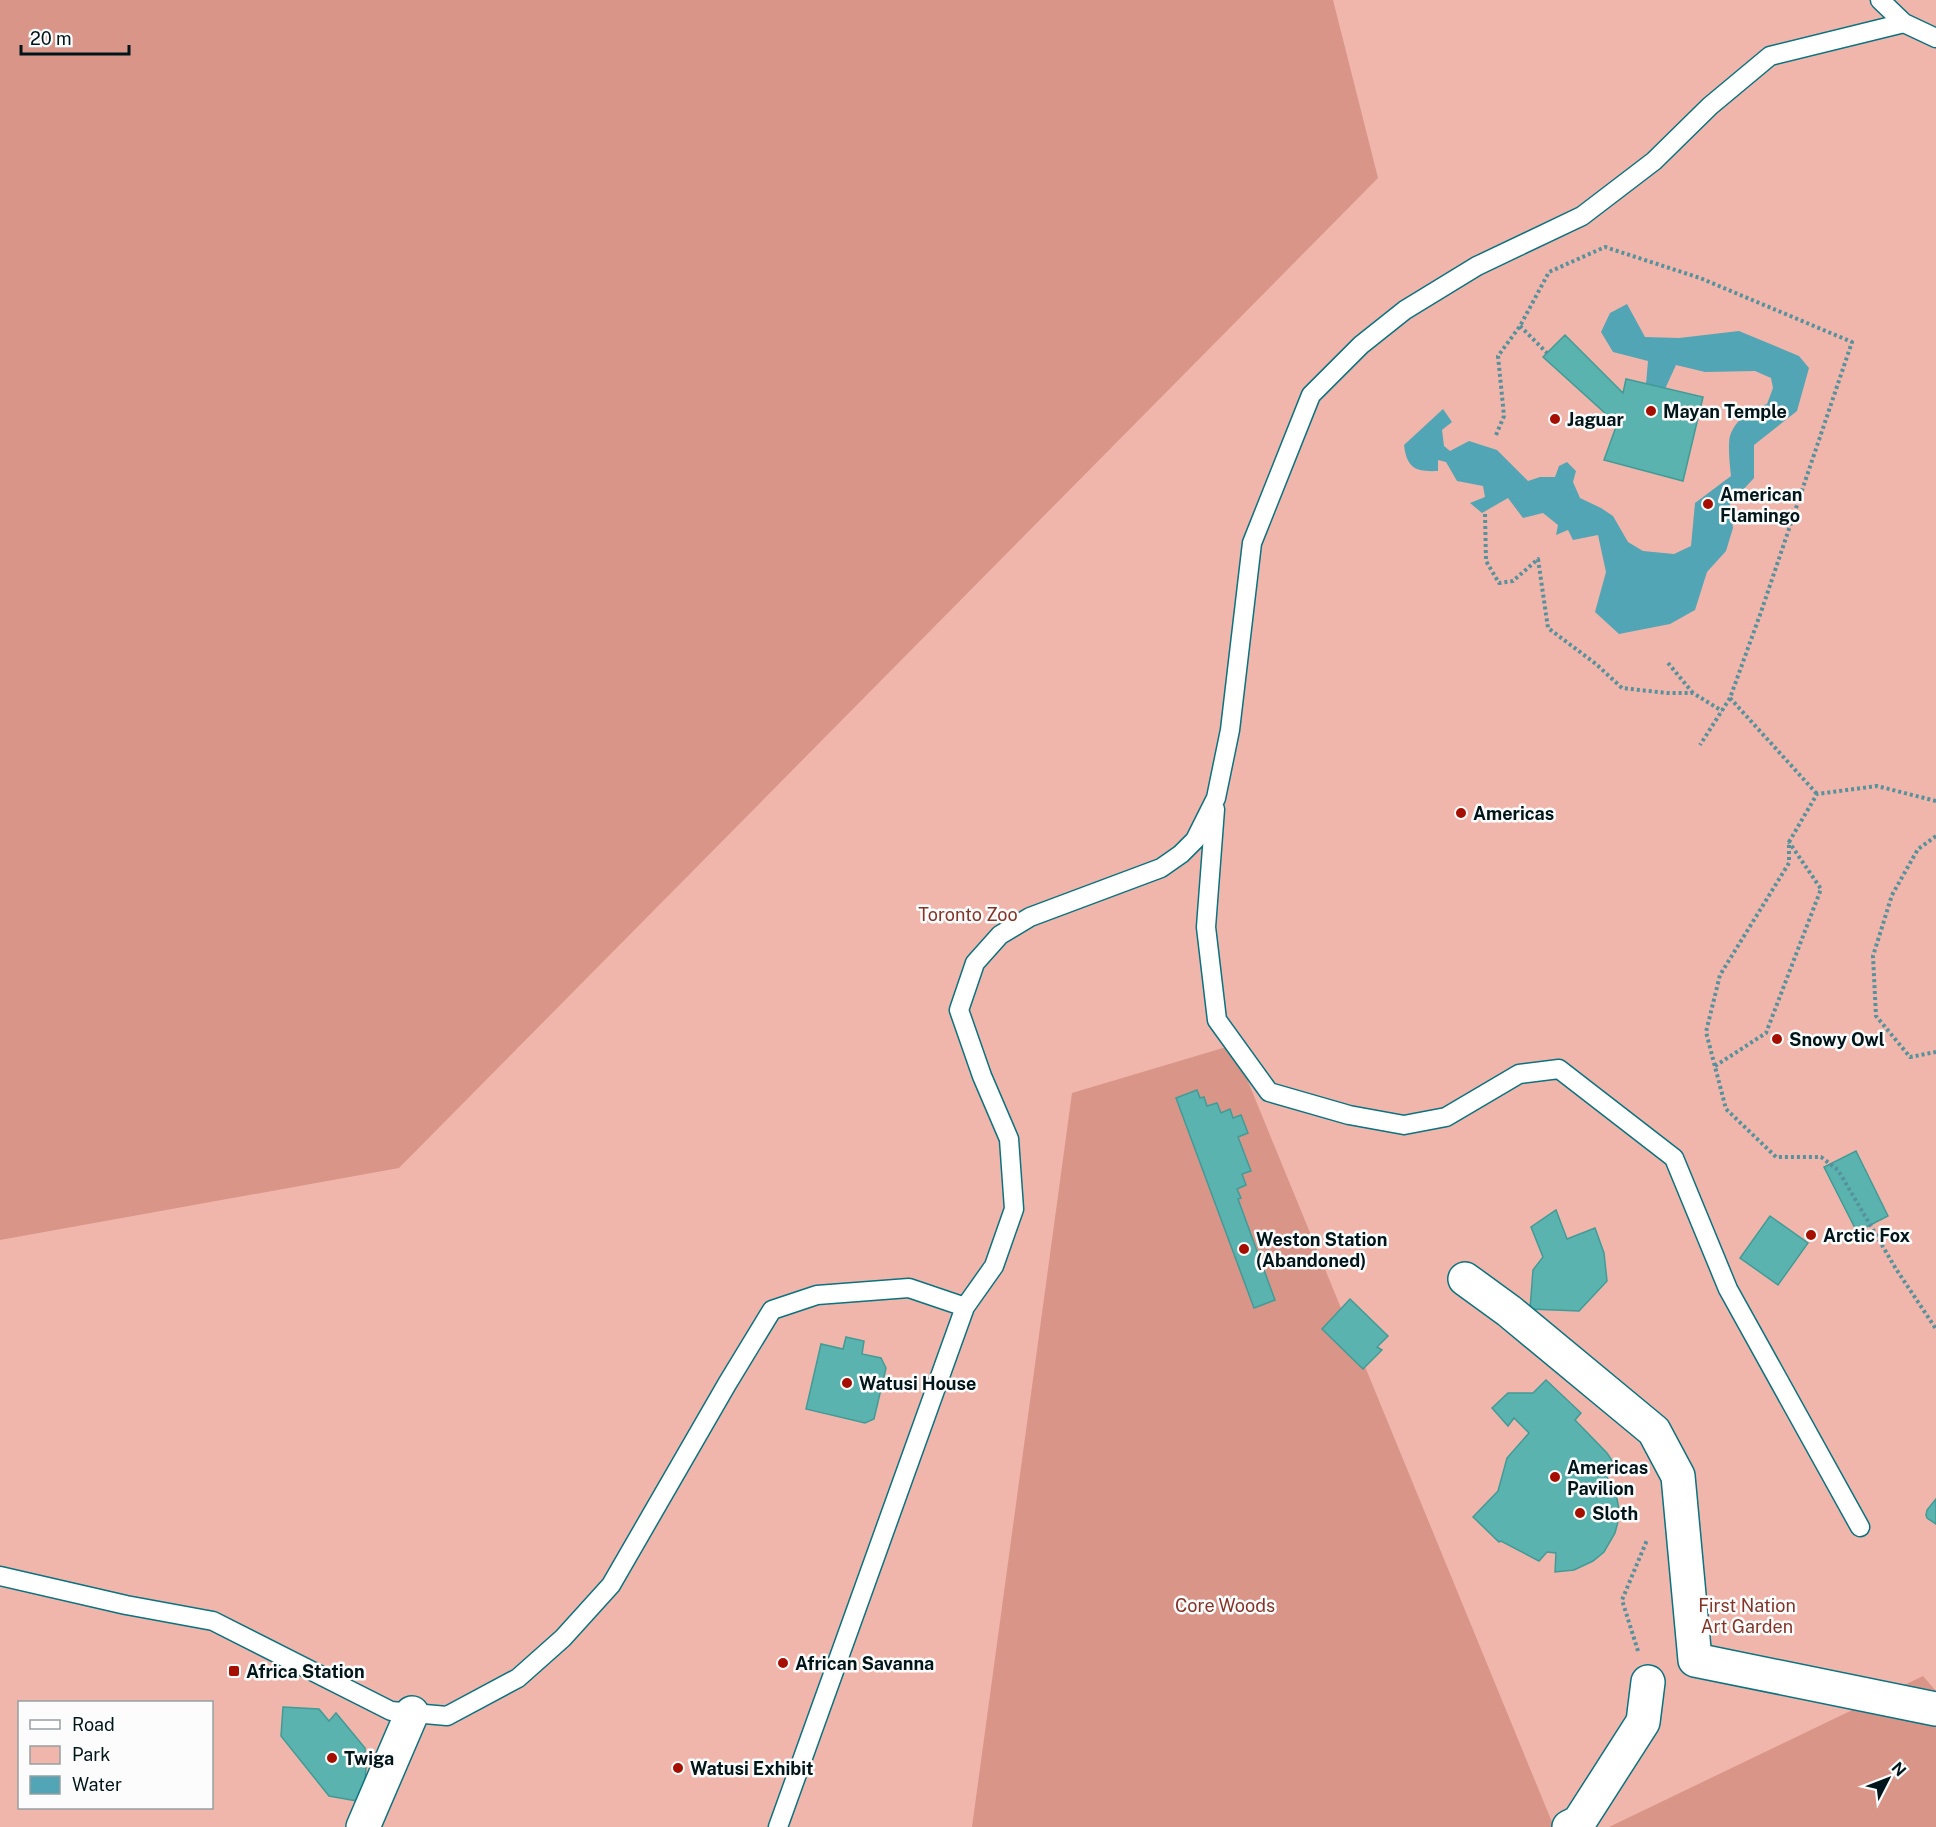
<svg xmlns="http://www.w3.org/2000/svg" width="1936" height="1827" viewBox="0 0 1936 1827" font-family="'Public Sans',sans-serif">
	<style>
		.green { fill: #f0b6ab; fill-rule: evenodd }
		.forest { fill: #d89588 }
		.water { fill: #52a5b5 }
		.building { fill: #5bb3af; stroke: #419b97; stroke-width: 1.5 }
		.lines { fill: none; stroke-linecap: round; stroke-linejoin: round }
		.lane-casing { stroke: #0a7281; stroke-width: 21 }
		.street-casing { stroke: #0a7281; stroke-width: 36 }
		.path { stroke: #56929d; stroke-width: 4; stroke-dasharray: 3 3; stroke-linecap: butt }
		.lane { stroke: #fff; stroke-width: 18 }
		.street { stroke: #fff; stroke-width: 33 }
		.poi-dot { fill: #a40f00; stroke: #fcfcfc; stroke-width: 2 }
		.labels { text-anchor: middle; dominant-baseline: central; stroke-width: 5; stroke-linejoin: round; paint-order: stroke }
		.poi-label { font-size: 18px; font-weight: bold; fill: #00161a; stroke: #fcfcfc; text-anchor: start }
		.park-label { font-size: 18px; fill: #843427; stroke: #fcfcfc }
	</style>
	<rect width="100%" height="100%" fill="#95ebfb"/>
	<path class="green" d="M0 0H1936V1827H0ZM20 1702H212V1808H20Z"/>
	<path class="forest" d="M0 0H1333L1378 178 399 1168 0 1240Z
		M1233 1045 1554 1827H972L1072 1093Z
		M1923 1676 1936 1691V1827H1609Z"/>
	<path class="water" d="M1627 304 1645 337 1679 338 1739 331 1799 356 1809 368 1797 411 1754 445V478L1730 504 1733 528 1726 551 1707 572 1695 610 1670 624 1619 634 1595 612 1606 572 1598 535 1573 540 1568 530 1556 535 1558 525 1543 513 1523 518 1508 498 1482 513 1470 503 1485 497 1483 486 1457 481 1446 462 1438 460V471C1415 472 1407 468 1404 445L1443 409 1452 422 1442 430 1444 446 1450 451 1469 441 1497 450 1528 481 1540 477H1555L1559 466 1567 462 1576 471 1573 482 1580 498 1601 508 1613 516 1628 542 1643 551 1674 554 1691 546 1695 503 1731 476C1730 466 1727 441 1731 433 1737 418 1753 409 1767 404L1773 388 1771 378 1755 371 1705 372 1676 365 1665 389 1646 384 1648 361 1613 352 1601 332 1610 313Z"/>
	<path class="building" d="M1565 335 1623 393 1626 379 1703 397 1683 481 1604 460 1617 424 1543 357Z
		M1197 1090 1200 1098 1204 1097 1207 1106 1217 1103 1221 1113 1230 1109 1233 1118 1241 1115 1248 1133 1238 1137 1251 1171 1242 1174 1246 1185 1237 1189 1241 1198 1238 1199 1275 1300 1254 1308 1176 1098Z
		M1856 1151 1888 1216 1857 1232 1824 1167Z
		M1556 1210 1567 1239 1595 1228 1604 1253 1607 1281 1579 1311 1530 1309 1533 1270 1543 1257 1531 1227Z
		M1770 1216 1808 1243 1778 1285 1740 1258Z
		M1350 1299 1388 1336 1377 1347 1382 1350 1363 1369 1322 1329Z
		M846 1337 864 1341 862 1354 881 1358 886 1368 874 1419 865 1423 806 1409 821 1344 843 1349Z
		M1546 1380 1581 1413 1575 1420 1607 1453 1615 1465 1606 1475 1616 1494 1620 1514 1615 1533 1604 1552 1593 1561 1574 1570 1555 1572 1556 1553 1547 1552 1539 1561 1501 1541 1499 1542 1473 1517 1498 1491 1507 1458 1529 1433 1514 1418 1508 1426 1492 1408 1508 1393H1533Z
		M1936 1499V1524L1927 1518 1926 1515 1927 1510Z
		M283 1707 319 1709 329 1721 336 1713 365 1748 366 1768 363 1802 329 1796 281 1736Z"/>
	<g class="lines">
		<g class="lane-casing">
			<path id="lane" d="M1880 0 1904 23
				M1215 809 1206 927 1217 1020 1269 1092 1349 1115 1404 1125 1446 1117 1519 1074 1559 1069 1674 1158 1728 1289 1860 1527
				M0 1576 126 1605 213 1621 391 1711 447 1716 518 1678 563 1638 611 1585 727 1384 772 1310 817 1295 909 1288 965 1307
				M778 1827 965 1307 994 1266 1014 1209 1009 1139 982 1076 959 1010 975 963 1000 935 1030 917 1161 868 1181 854 1195 840 1216 798 1230 730 1252 543 1311 395 1361 345 1405 310 1477 266 1582 216 1654 161 1710 106 1770 56 1904 23 1936 38"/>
		</g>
		<g class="street-casing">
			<path id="street" d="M1465 1279 1509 1311 1654 1431 1678 1476 1695 1660 1936 1709
				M363 1827 412 1713
				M1569 1827 1579 1822 1643 1722 1648 1682"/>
		</g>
		<path class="path" d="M1520 326 1547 353
			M1496 435 1504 416 1498 356 1520 326 1549 272 1605 247 1700 278 1852 342 1761 612 1730 698 1700 745
			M1485 514 1486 561 1499 583 1513 581 1538 559 1548 628 1596 664 1622 688 1667 693H1693L1722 711
			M1668 663 1693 693
			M1730 698 1817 794
			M1936 801 1877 786 1817 794 1789 842V863L1720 975 1706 1032 1726 1109 1776 1157H1821L1838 1170 1896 1269 1936 1329
			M1936 836 1918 849 1892 895 1873 956 1876 1016 1910 1057 1936 1052
			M1715 1066 1766 1033 1821 889 1789 842
			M1638 1651 1622 1600 1647 1540"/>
		<use href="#lane" class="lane"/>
		<use href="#street" class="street"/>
	</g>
	<g class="poi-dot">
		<circle cx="1651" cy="411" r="6"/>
		<circle cx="1555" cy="419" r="6"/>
		<circle cx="1708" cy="504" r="6"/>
		<circle cx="1461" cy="813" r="6"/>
		<circle cx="1777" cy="1039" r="6"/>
		<circle cx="1811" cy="1235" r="6"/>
		<circle cx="1244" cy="1249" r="6"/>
		<circle cx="847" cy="1383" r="6"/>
		<circle cx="1555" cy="1477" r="6"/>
		<circle cx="1580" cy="1513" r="6"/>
		<circle cx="783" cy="1663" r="6"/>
		<rect x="228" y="1665" width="12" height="12" rx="3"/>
		<circle cx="332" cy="1758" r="6"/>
		<circle cx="678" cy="1768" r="6"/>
	</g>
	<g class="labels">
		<g class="poi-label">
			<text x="1663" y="411">Mayan Temple</text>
			<text x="1567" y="419">Jaguar</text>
			<text x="1720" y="494">American<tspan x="1720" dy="21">Flamingo</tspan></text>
			<text x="1473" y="813">Americas</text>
			<text x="1789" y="1039">Snowy Owl</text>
			<text x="1823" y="1235">Arctic Fox</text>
			<text x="1256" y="1239">Weston Station<tspan x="1256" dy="21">(Abandoned)</tspan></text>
			<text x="859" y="1383">Watusi House</text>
			<text x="1567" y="1467">Americas<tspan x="1567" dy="21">Pavilion</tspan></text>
			<text x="1592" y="1513">Sloth</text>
			<text x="795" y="1663">African Savanna</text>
			<text x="246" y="1671">Africa Station</text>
			<text x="344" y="1758">Twiga</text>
			<text x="690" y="1768">Watusi Exhibit</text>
		</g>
		<g class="park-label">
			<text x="968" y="914">Toronto Zoo</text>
			<text x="1225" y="1605">Core Woods</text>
			<text x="1747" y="1605">First Nation<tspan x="1747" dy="21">Art Garden</tspan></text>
		</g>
	</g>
	<rect x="18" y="1701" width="195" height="108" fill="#fcfcfc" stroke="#97a0a2" stroke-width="1.5"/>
	<rect x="30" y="1720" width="30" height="9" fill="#ffffff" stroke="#97a0a2" stroke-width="1.5"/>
	<text x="72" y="1731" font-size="18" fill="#00161a">Road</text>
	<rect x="30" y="1746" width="30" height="18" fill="#f0b6ab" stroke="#97a0a2" stroke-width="1.5"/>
	<text x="72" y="1761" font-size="18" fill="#00161a">Park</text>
	<rect x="30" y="1776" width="30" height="18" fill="#52a5b5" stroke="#97a0a2" stroke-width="1.5"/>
	<text x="72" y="1791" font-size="18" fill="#00161a">Water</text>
	<g transform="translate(1888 1779) rotate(48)" stroke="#fcfcfc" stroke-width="4.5" paint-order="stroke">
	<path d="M0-4.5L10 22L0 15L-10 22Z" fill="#00161a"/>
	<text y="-9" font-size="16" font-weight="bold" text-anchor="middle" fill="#00161a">N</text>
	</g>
	<path d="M21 45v9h108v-9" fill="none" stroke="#00161a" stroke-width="3"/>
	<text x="30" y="45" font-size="18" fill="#00161a" stroke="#fcfcfc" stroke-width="4.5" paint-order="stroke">20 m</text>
</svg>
